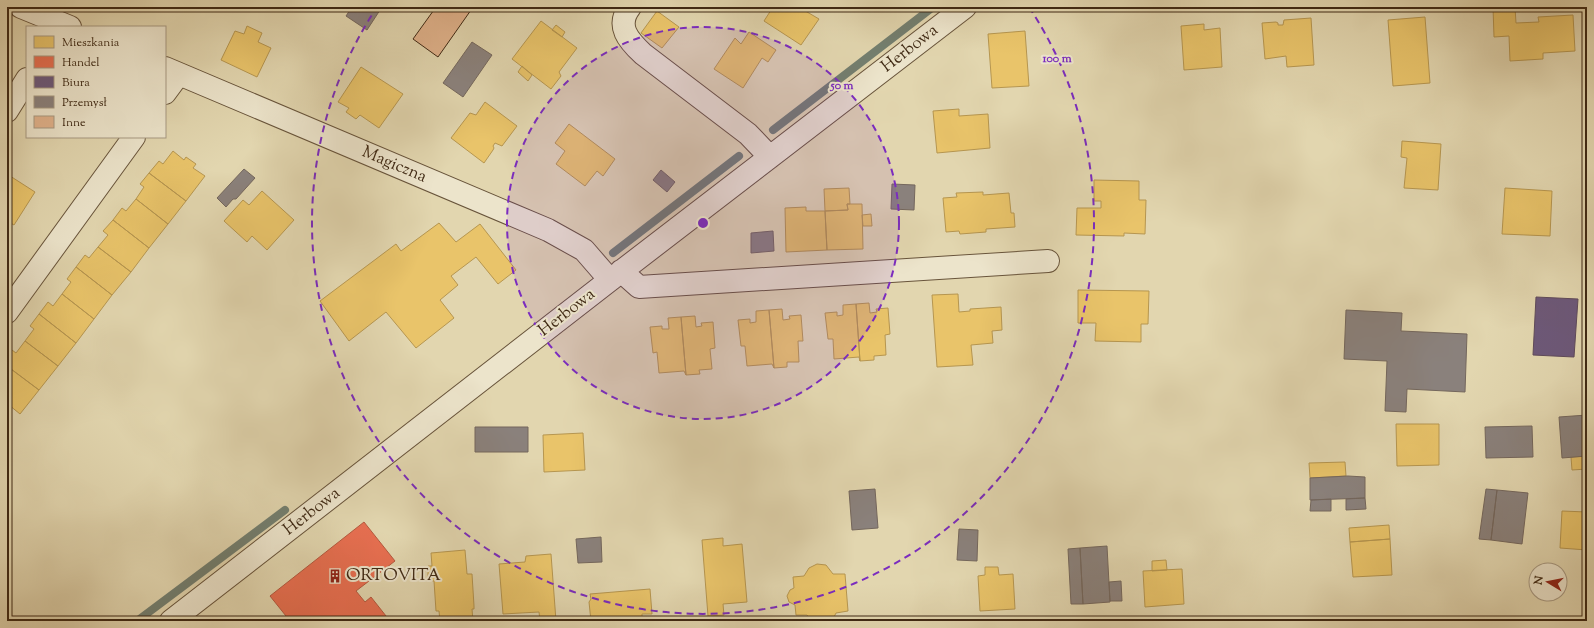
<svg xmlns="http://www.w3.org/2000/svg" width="1594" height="628" viewBox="0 0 1594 628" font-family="'Sorts Mill Goudy',serif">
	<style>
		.homes { fill: #e9c46a; stroke: #b69650 }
		.shops { fill: #e76f51; stroke: #b55a3f }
		.offices { fill: #6d597a; stroke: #5f4b5b }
		.industry { fill: #8a817c; stroke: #74675d }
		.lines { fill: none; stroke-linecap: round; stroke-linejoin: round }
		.stream { stroke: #737f70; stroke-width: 8 }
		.building { fill: #e0b28b; stroke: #3f2914 }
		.minor-casing { stroke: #68543b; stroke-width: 24 }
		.minor { stroke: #ece4cb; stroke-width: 22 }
		.ring { fill: none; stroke: #7b2cbf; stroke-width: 2; stroke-dasharray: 7 5 }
		.labels { text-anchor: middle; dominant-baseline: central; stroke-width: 4; stroke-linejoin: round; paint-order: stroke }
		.street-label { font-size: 17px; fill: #3f2914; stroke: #ece4cb }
		.poi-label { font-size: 17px; fill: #3f2914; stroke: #ece4cb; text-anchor: start }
		.centre { fill: #7b2cbf; stroke: #ece4cb; stroke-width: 2 }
		.ring-label { font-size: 12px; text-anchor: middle; font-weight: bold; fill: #7b2cbf; stroke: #ece4cb; stroke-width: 4; stroke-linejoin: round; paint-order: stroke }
	</style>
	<rect width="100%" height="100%" fill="#e2d6af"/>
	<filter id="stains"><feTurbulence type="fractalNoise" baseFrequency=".005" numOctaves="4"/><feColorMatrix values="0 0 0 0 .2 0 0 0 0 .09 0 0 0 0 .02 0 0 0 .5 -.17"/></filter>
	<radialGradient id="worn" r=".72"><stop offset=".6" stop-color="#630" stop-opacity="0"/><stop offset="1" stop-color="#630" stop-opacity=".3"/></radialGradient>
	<path class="homes" d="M773 7H803L802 9 819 19 801 45 764 21Z
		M1493 7H1515L1516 23 1539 22 1538 17 1573 15 1575 51 1543 53V59L1510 61 1509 36 1494 37Z
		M657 11 679 27 662 48 641 33Z
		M1425 17 1430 83 1393 86 1388 20Z
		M1311 18 1314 65 1287 67 1286 56 1265 59 1262 23 1276 22 1278 23V25H1283L1284 20Z
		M541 21 577 48 559 72 561 76 551 89 512 59Z
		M1204 24V30L1220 28 1222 67 1184 70 1181 26Z
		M556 25 565 32 562 37 552 30Z
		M247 26 262 33 258 42 271 48 257 77 221 60 235 31 244 34Z
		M1025 31 1029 86 992 88 988 34Z
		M749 32 776 50 768 62 762 58 743 88 714 69 735 38 741 44Z
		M522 66 532 75 528 81 518 72Z
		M361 67 403 94 379 128 360 115 356 119 346 112 349 108 338 102Z
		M485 102 517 126 502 146 495 143 493 146 494 148 493 150 484 163 451 138 470 113 476 115Z
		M959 109V116L988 114 990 148 937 153 933 111Z
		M569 124 615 159 603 176 597 171 585 186 556 164 565 151 555 143Z
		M1402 141 1441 144 1438 190 1404 188 1407 158 1401 157Z
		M173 151 184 160 186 157 196 164 193 168 205 176 186 201 149 173 159 161 163 164Z
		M149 173 186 201 168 224 136 199 144 187 140 184Z
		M7 174 35 192 14 225 7 221Z
		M1094 180 1139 181V200H1146L1145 234 1124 233V236L1076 235 1077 208H1101V201H1094Z
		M849 188 850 204H847L848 210 825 211 824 189Z
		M1505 188 1552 191 1550 236 1502 234Z
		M262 191 294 220 267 250 252 236 247 242 224 221 243 200 249 205Z
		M983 192V195L1009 193 1011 213H1014L1015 227 986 229V232L960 234 959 231 946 232 943 198 957 197 956 193Z
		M136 199 168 224 149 248 113 220 122 208 126 211Z
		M847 204H862L863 249 827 250 825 211 848 210Z
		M806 207V211H825L827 250 786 252 785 208Z
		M871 214 872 226H863L862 215Z
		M113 220 149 248 131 272 98 247 108 235 103 231Z
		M439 223 456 242 480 224 516 270 498 284 476 257 451 276 458 285 440 300 454 318 416 348 386 312 349 341 320 301 396 244 401 251Z
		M98 247 131 272 112 295 76 267 85 255 89 258Z
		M76 267 112 295 94 319 62 294 71 282 67 279Z
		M1078 290 1149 291 1148 324H1141V342L1095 341 1096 323H1078Z
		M62 294 94 319 76 343 39 314 48 302 53 306Z
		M958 294 959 312 970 311V309L1001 307 1002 330 992 331 993 343 971 345 973 365 937 367 932 295Z
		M869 303 870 313 877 312 876 309 888 308 890 334 885 335 886 355 874 356V360L860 361 856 304Z
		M856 304 860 361 859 357 834 359 833 339H828L825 313 837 312V316L843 315V305Z
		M782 309 783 320 790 319 789 316 801 315 803 341H798L799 362H787V367L774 368 769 310Z
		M769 310 774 368 772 364 747 366 745 346H741L738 320 750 319V323L756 322V311Z
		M39 314 76 343 58 366 25 341 34 329 30 326Z
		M695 316 696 327 702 326 701 323 713 322 715 348 710 349 712 369 699 370 700 374 686 375 681 317Z
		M681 317 686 375 684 371 659 373 657 352 653 353 650 327 662 326V329H669L668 318Z
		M25 341 58 366 39 390 7 366V356L12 350 16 353Z
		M7 366 39 390 20 414 9 405 7 408Z
		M1396 424H1439V465L1397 466Z
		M583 433 585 470 544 472 543 435Z
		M1586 456 1587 469 1572 470 1571 457Z
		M1345 462 1346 476 1310 478 1309 463Z
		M1562 511 1587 512V550L1560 548Z
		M1389 525 1390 539 1350 542 1349 528Z
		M723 538V546L742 544 747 602 723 604 724 615 708 616 702 540Z
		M1390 539 1392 575 1353 577 1350 542Z
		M465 550 467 574H472L474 606V609H472L473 621H440L439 611H436L434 581 428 580V566H432L431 553Z
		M551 554 556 621H540L539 612 503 614 499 564 525 562 526 556Z
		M1166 560 1167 570 1152 571V561Z
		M817 564 826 565 833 574H845L848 611 836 613 832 621H811L807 615H796L795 605 789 602 787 596 790 590 794 588 793 577 804 576 809 568Z
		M985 567H998L999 575 1013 574 1015 609 980 611 978 576 985 575Z
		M1182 569 1184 604 1145 607 1143 571Z
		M650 589 652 614H642V621H591L589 602 591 599 590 594Z"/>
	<path class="shops" d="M364 522 395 561 356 591 365 602 371 597 390 621H290L270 596Z"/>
	<path class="offices" d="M1536 297 1578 299 1574 357 1533 355Z"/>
	<path class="industry" d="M352 7H382L367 30 346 16Z
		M472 42 492 55 463 97 443 83Z
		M244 169 255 178 236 199H233L226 207 217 198Z
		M661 170 675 182 667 192 653 180Z
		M892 184 915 185 914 210 891 209Z
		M773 231 774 251 751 253V233Z
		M1346 310 1402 313 1401 331 1467 334 1465 392 1407 389 1406 412 1385 411 1387 361 1344 359Z
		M1587 415V456L1562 458 1559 417Z
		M1532 426 1533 457 1486 458 1485 427Z
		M475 427H528V452H475Z
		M1348 476 1365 477V498L1310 500V478Z
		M875 489 878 528 852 530 849 491Z
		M1486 489 1497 490 1491 540 1479 539Z
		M1497 490 1528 493 1522 544 1491 540Z
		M1365 498 1366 509 1346 510V499Z
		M1331 499V511H1310L1311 500Z
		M959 529 978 530 977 561 957 560Z
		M601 537 602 562 578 563 576 539Z
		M1107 546 1110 602 1083 604 1080 548Z
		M1080 548 1083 604H1071L1068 549Z
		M1121 581 1122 601H1110L1109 582Z"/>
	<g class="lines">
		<path class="stream" d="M773 130 933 7
			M613 253 739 156
			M137 621 285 510"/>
	</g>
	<path class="building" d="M436 7H468L471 10 438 57 413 39Z"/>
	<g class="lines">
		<g class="minor-casing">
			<path id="minor" d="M21 7 70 27
				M630 7C615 26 629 41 643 54L748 134 770 157
				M165 68 548 230 584 250 610 280
				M165 93 179 74
				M7 111 27 79
				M621 271 639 287 1048 261
				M7 312 134 137
				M171 621 610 280 965 7"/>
		</g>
		<use href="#minor" class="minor"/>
	</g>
	<circle cx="703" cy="223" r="196" fill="#7b2cbf" fill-opacity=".12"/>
	<g class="ring">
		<circle cx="703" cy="223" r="196"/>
		<path d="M1029 7A391 391 0 1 1 377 7"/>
	</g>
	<defs>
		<g id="building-bare" transform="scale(1.08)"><path d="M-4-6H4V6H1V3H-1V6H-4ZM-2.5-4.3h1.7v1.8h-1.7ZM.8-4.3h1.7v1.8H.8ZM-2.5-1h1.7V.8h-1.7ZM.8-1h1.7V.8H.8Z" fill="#8f2418" stroke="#ece4cb" stroke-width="2.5" paint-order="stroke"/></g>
	</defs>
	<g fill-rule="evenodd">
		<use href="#building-bare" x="335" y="576"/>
	</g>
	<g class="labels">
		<g class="street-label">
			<text transform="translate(910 49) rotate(-38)">Herbowa</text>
			<text transform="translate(394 165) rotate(23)">Magiczna</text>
			<text transform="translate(567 313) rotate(-38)">Herbowa</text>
			<text transform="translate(312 512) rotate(-38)">Herbowa</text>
		</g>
		<g class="poi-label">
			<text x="346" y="576">ORTOVITA</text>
		</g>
	</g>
	<circle cx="703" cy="223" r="6" class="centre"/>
	<g class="ring-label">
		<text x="1057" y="62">100 m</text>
		<text x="842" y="89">50 m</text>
	</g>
	<rect width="1594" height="628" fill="none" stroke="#e2d6af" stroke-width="24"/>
	<rect x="8" y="8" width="1578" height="612" fill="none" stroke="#3f2914" stroke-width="2"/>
	<rect x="12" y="12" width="1570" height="604" fill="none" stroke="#3f2914"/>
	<rect x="26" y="26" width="140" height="112" fill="#ece4cb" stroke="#a79982"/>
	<rect x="34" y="36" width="20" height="12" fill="#e9c46a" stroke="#a79982"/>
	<text x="62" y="46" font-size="12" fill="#3f2914">Mieszkania</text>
	<rect x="34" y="56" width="20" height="12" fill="#e76f51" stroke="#a79982"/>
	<text x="62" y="66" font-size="12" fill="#3f2914">Handel</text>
	<rect x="34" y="76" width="20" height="12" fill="#6d597a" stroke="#a79982"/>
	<text x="62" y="86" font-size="12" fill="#3f2914">Biura</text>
	<rect x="34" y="96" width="20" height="12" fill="#8a817c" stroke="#a79982"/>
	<text x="62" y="106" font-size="12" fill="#3f2914">Przemysł</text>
	<rect x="34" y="116" width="20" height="12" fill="#e0b28b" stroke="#a79982"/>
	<text x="62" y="126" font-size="12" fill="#3f2914">Inne</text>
	<g transform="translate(1548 582) rotate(280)"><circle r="19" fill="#ece4cb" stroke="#a79982"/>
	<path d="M0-3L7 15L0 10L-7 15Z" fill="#8f2418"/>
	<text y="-6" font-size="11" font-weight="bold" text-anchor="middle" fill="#3f2914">N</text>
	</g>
	<rect width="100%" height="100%" filter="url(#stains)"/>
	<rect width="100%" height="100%" fill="url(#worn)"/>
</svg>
